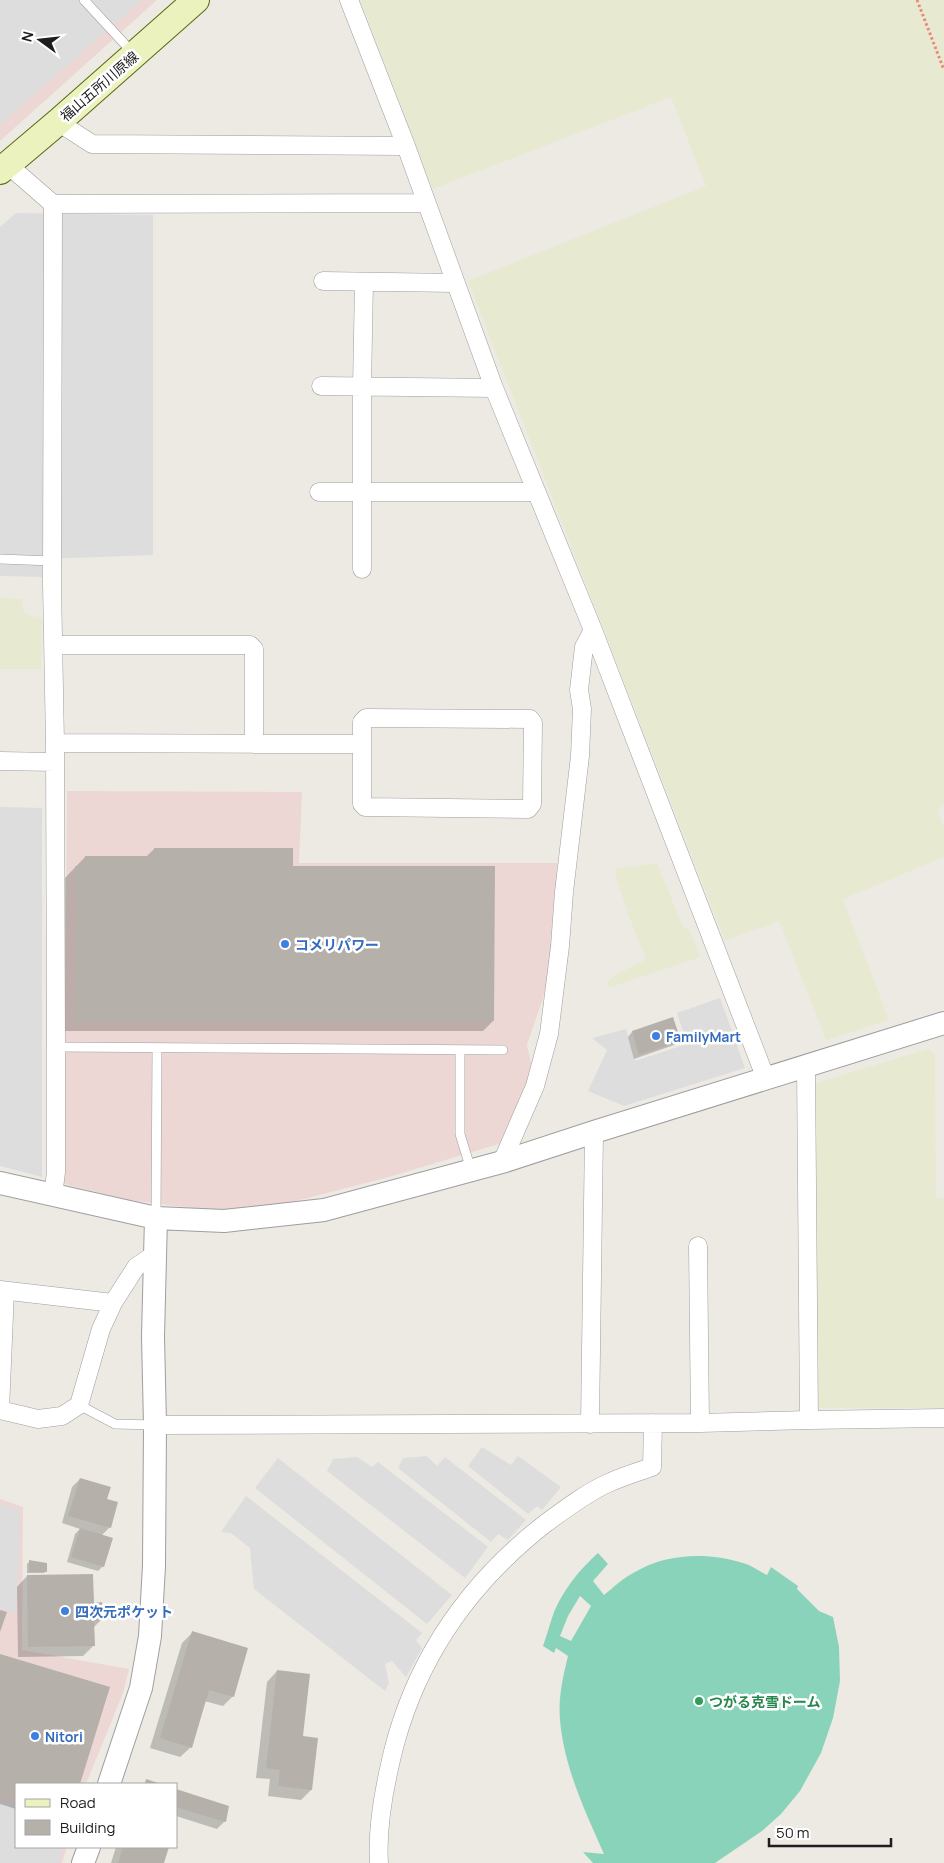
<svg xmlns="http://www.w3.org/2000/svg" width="944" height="1863" viewBox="0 0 944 1863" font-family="Manrope,'Noto Sans JP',sans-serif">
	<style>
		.commercial { fill: #ecd7d5 }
		.farmland { fill: #e7ead1 }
		.pitch { fill: #8ad3bb; fill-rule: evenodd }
		.parking { fill: #ddd }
		.shadow { fill: #0003 }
		.building { fill: #b6b0aa }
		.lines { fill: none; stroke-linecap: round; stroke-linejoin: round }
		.service-casing { stroke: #9e9e9e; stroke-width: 10 }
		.minor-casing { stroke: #9e9e9e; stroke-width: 19 }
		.tertiary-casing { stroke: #9e9e9e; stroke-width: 24 }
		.secondary-casing { stroke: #596711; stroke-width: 28 }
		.path { stroke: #e98a78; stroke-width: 3; stroke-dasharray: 2.5 2.5; stroke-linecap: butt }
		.service { stroke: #fff; stroke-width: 9 }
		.minor { stroke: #fff; stroke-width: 18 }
		.tertiary { stroke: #fff; stroke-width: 22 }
		.secondary { stroke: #ecf2bd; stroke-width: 26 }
		.shop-dot { fill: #3f7fe0; stroke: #fff; stroke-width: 2 }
		.leisure-dot { fill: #2e9e5b; stroke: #fff; stroke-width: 2 }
		.labels { text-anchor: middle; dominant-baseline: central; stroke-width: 5; stroke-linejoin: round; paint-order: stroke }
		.street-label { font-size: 14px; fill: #1d1d1d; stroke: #fff }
		.shop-label { font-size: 14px; font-weight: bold; fill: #366cbe; stroke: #fff; text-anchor: start }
		.leisure-label { font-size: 14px; font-weight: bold; fill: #27864d; stroke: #fff; text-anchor: start }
	</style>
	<rect width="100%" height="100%" fill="#edeae4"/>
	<path class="commercial" d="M0 0H157L0 141Z
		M67 791 302 792 299 863H557L551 974 527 1045 533 1072 524 1088 517 1114 502 1143 389 1177 308 1198 282 1204 247 1208 210 1210 176 1206 130 1200 64 1184Z
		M0 1499 23 1507 22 1650 129 1669 123 1693 86 1784H16V1847H67L62 1863H0Z"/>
	<path class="farmland" d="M360 0H944V806L937 809 944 828V857L843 899 889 1020 826 1040 779 921 725 941 468 281 706 186 671 97 433 189Z
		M0 598 22 599 23 610 26 614 42 618 41 669H0Z
		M657 863 683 927 690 930 700 957 610 987 606 983 617 974 646 959 628 914 617 881 615 869Z
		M928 1049 935 1055 936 1198H944V1408H818L816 1083Z"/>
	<path class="pitch" d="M598 1553 608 1564 593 1581 604 1595C614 1587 623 1578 635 1572 667 1553 708 1552 743 1563 751 1565 759 1571 767 1575L771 1567 798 1586 797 1589 819 1611 833 1617 839 1647 840 1681 833 1718 821 1753 800 1791 781 1814 762 1831 715 1863H593L583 1852 604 1854C585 1811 564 1767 560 1720 558 1698 563 1676 568 1656L556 1648 554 1653 543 1646C547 1635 550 1623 554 1612 564 1589 579 1570 598 1553ZM580 1596 591 1606 571 1641 560 1636 568 1616Z"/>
	<path class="parking" d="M0 0H142L0 124Z
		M16 213 153 215V555L43 559 42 577 0 576V227Z
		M0 807 42 808V1177L0 1166Z
		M720 998 745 1068 624 1106 588 1091 607 1050 592 1038 626 1029 635 1061 687 1044 677 1013Z
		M482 1447 511 1465 518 1456 561 1487 542 1510 537 1506 528 1514 468 1466Z
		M427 1456 437 1466 445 1457 526 1520 508 1540 498 1534 491 1542 398 1468 403 1458Z
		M357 1457 372 1467 378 1462 488 1547 465 1578 327 1471 333 1459Z
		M278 1458 452 1595 427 1624 255 1488Z
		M246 1496 422 1633 416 1640 422 1648 406 1677 392 1661 385 1664 389 1683 385 1691 254 1589 250 1548 231 1533 221 1532Z
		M0 1504 20 1510 17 1614 0 1608Z
		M0 1798 16 1803V1847H63L59 1863H0Z"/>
	<path class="shadow" d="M154 849 292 867 493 1021 483 1031H65V878L85 857H146Z
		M632 1032 679 1041 674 1045 634 1059 628 1037Z
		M80 1479 105 1500 116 1503 109 1528 102 1535 103 1566 98 1571 67 1562 75 1534 80 1529 62 1523 72 1487Z
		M29 1562 46 1571 44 1573H27V1564Z
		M27 1576 93 1604 101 1620 93 1628V1646L83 1656 18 1657 17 1587Z
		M192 1633 233 1696 223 1706 204 1701 191 1747 180 1757 150 1748 182 1643Z
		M0 1655 108 1688 79 1784H16V1809L0 1804Z
		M277 1671 302 1737 311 1790 301 1800 268 1796 270 1779 256 1778 267 1682Z
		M176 1790 225 1821 217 1829 176 1816Z
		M116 1847H168L163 1863H111Z"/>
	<path class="building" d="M154 848H293V866H495L494 1021 75 1022V866H84L85 856H154Z
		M673 1017 681 1041 639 1055 632 1031Z
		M80 1478 111 1487 107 1499 118 1502 111 1528 68 1516Z
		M80 1528 113 1538 104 1567 71 1557Z
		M29 1560 47 1563V1572H29Z
		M93 1574 94 1603 102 1602V1620L94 1621 95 1646 28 1647 27 1575Z
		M0 1610 7 1612 0 1632Z
		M192 1631 248 1648 234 1697 209 1690 192 1748 160 1738Z
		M0 1654 110 1687 80 1784H16V1799L0 1794Z
		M277 1670 310 1674 303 1736 318 1738 312 1790 278 1786 280 1770 266 1768Z
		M146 1779 161 1784H145Z
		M176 1789 229 1806 226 1822 176 1807Z
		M123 1847H169L164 1863H118Z"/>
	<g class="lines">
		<g class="service-casing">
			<path id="service" d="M84 0 133 53
				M0 559 52 561
				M56 1047 503 1050
				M460 1050V1134L471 1170
				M156 1218 157 1048
				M79 1405 115 1424 154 1425"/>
		</g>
		<g class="minor-casing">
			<path id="minor" d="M349 0 406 146 494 388 593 630 766 1079
				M58 122 92 144 406 146
				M7 164 53 204 425 203
				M53 204 52 584 55 743 56 1047V1172L53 1196
				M323 281 455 283
				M321 386 494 388
				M319 492H536
				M362 569V387L364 282
				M54 645H250L254 649V744
				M366 718 530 719 533 723 532 804 528 809 365 807 362 804V722Z
				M55 743 362 744
				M0 761 55 762
				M806 1067 809 1420
				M502 1162 535 1086 549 1034 560 946 564 892 580 756 582 709 579 690 584 647 593 630
				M698 1246 700 1423
				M0 1290 113 1303
				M0 1410 38 1419 62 1416 79 1405 101 1329 113 1303 136 1267 155 1254
				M0 1410 5 1291
				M590 1424 594 1132
				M155 1425 700 1423 809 1420 944 1418
				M379 1863C377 1831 382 1800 389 1769 410 1668 465 1586 546 1523 565 1509 585 1494 606 1484 621 1477 637 1472 652 1467L653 1423"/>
		</g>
		<g class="tertiary-casing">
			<path id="tertiary" d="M0 1183 156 1218 224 1221 324 1210 502 1162 594 1132 944 1023
				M109 1784 141 1688 150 1636 154 1566 155 1425 153 1336 156 1218
				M83 1863 89 1847"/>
		</g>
		<g class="secondary-casing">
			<path id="secondary" d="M0 171 58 122 196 0"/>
		</g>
		<path class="path" d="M917 0 944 70"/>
		<use href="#service" class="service"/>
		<use href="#minor" class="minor"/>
		<use href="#tertiary" class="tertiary"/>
		<use href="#secondary" class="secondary"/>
	</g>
	<g class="shop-dot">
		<circle cx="285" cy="944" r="5"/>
		<circle cx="656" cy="1036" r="5"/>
		<circle cx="65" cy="1611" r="5"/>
		<circle cx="35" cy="1736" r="5"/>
	</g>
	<circle class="leisure-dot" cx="699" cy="1701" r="5"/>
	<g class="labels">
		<g class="street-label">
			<text transform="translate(99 86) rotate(-41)">福山五所川原線</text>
		</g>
		<g class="shop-label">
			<text x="295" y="944">コメリパワー</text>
			<text x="666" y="1036">FamilyMart</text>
			<text x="75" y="1611">四次元ポケット</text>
			<text x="45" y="1736">Nitori</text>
		</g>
		<g class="leisure-label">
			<text x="709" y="1701">つがる克雪ドーム</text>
		</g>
	</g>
	<rect x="15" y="1783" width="162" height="65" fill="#ffffff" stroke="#a5a5a5"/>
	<rect x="25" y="1799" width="25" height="8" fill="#ecf2bd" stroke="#a5a5a5"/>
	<text x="60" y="1808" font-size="15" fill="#1d1d1d">Road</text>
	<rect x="25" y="1820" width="25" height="15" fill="#b6b0aa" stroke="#a5a5a5"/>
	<text x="60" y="1833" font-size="15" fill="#1d1d1d">Building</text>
	<g transform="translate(40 40) rotate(285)" stroke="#ffffff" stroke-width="4" paint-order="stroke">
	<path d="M0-4L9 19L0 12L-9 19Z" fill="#1d1d1d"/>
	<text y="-8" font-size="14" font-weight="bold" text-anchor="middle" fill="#1d1d1d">N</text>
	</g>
	<path d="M769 1838v8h122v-8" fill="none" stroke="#1d1d1d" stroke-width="2.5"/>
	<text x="776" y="1838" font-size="15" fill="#1d1d1d" stroke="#ffffff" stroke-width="4" paint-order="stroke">50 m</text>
</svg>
